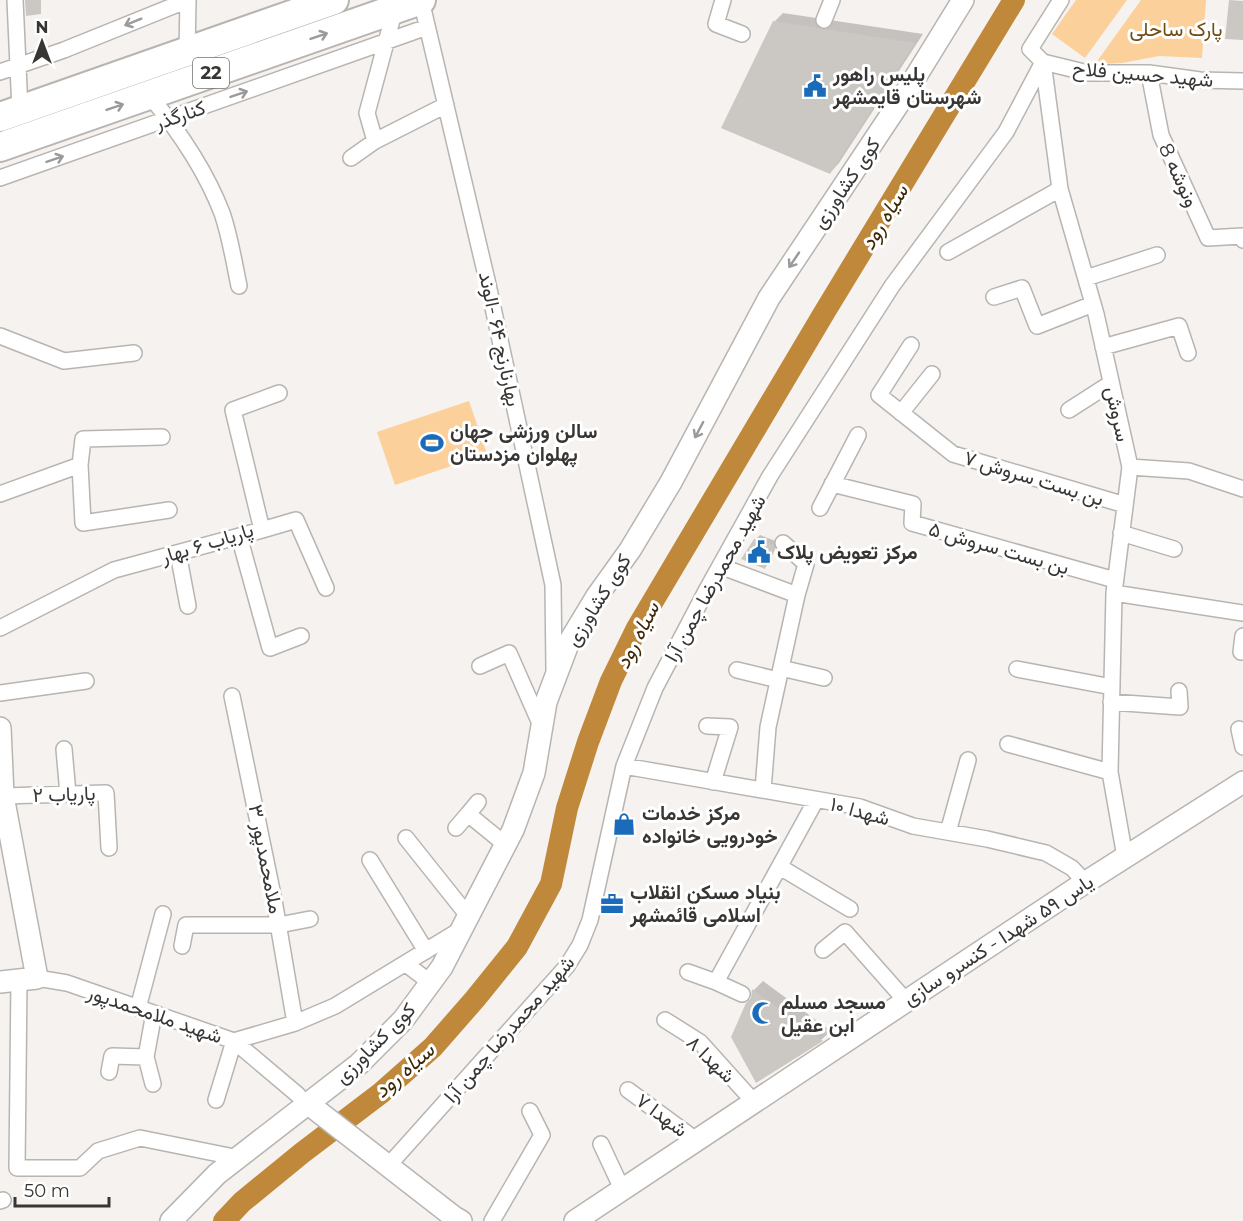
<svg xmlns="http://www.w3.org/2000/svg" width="1243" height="1221" viewBox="0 0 1243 1221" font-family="Montserrat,Vazirmatn,sans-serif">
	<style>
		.green { fill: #fbd09b }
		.shadow { fill: #0003 }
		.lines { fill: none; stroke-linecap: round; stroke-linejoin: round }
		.river { stroke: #c0883a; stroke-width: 22 }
		.building { fill: #cbc8c4 }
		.street-casing { stroke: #b8b5b1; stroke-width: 18 }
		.secondary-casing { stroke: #b8b5b1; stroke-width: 24 }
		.highway-casing { stroke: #b8b5b1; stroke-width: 32 }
		.street { stroke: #fff; stroke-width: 15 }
		.secondary { stroke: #fff; stroke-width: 21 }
		.highway { stroke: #fff; stroke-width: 28 }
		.oneway { stroke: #9b9a9a }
		.labels { text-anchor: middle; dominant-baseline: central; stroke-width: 6; stroke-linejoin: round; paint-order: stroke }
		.shield { fill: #fff; stroke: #737271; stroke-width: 1.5 }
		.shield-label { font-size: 18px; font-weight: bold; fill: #373634 }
		.park-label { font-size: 20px; fill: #704a0e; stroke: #fff }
		.poi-label { font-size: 20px; font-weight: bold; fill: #373634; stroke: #fff; text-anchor: start }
		.street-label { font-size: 20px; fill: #373634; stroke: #fff }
		.water-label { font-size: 21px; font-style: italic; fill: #3e2704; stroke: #fff }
	</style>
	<rect width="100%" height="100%" fill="#f6f2ef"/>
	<path class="green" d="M1076 0H1127L1085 58 1052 34Z
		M1141 0H1206L1202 58 1159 56 1122 63 1099 64 1098 60Z
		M469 401 487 454 395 485 377 432Z"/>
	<path class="shadow" d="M783 13 923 34 839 163 830 173 774 22Z
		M760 535 778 542 769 563 765 567 755 540Z
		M763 981 831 1031 822 1039 756 1081 752 998 754 990Z"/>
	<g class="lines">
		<path class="river" d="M224 1221 242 1202 302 1153 381 1093 433 1047 475 999 517 947 551 884 567 808 588 742 611 681 637 628 824 313 1014 0"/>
	</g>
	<path class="building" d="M25 0H41V14L26 16Z
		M1229 0 1243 1V40L1225 39Z
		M773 21 915 43 830 174 721 128Z
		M754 539 774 545V547L765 569 741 559Z
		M752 989 823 1041 756 1083 731 1037 746 1003 751 998Z"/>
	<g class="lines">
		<g class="street-casing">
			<path id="street" d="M15 0 20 110
				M421 0 487 280 553 585 554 670
				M723 0 716 24 742 34
				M395 9 367 113 375 141 446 105
				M824 20 832 0
				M187 52 188 0
				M0 72 64 50 188 0
				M1149 73 1161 135 1208 238 1242 236 1243 240
				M149 95C179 131 205 169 222 213 230 236 234 262 239 286
				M351 158 375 141
				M0 178 427 27
				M948 252 1060 189
				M1086 278 1157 255
				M994 297 1022 288 1037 326 1093 304
				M0 336 64 361 134 353
				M911 345 879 395 953 454 1125 505
				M1103 347 1179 326 1188 353
				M1069 410 1111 383
				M901 413 932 374
				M80 465 83 523 169 510
				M1130 467 1189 471 1243 489
				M832 484 913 504 912 523 1115 580
				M0 494 80 465 83 439 162 437
				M820 508 858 435
				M262 530 296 520 326 588
				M1121 533 1174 549
				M239 536 270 648 301 636
				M783 543 806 564 797 595
				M178 553 188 606
				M720 566 797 595 768 727 763 790
				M1114 593 1243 613
				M0 628 114 570 262 530 233 410 279 393
				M1241 652 1243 636
				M480 666 509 653 542 728
				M781 668 824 678
				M1017 669 1112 687
				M737 670 778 680
				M0 693 86 681
				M232 696 274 900 295 1023
				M1111 702 1180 707 1179 691
				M707 726 730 727 713 782
				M1239 729 1243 747
				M1008 744 1110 772
				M64 749 68 794
				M624 766 860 807 913 826 987 839 1046 853 1072 868 1085 882
				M3 796 106 793 109 848
				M468 814 478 802
				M456 828 468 814 506 845
				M948 832 968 760
				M406 838 469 917
				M1125 857 1110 772 1114 593 1130 467 1096 314 1060 189 1043 62 1088 73H1149L1200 80 1243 81
				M370 860 426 951
				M780 867 850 909
				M182 946 186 925H279L310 919
				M823 950 845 932 906 1001
				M406 964 431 983
				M688 972 716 982 816 800
				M37 978 67 983 234 1041 295 1023 335 1006 460 930
				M19 980 17 1168H80L98 1151 140 1138 239 1158
				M716 982 742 994
				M138 1008 163 914
				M665 1020 700 1042 754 1102
				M234 1041 298 1095
				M109 1072 112 1056 146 1057
				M153 1084 146 1057 154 1013
				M628 1090 696 1140
				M216 1100 234 1041
				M601 1144 622 1189
				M388 1166 567 966 580 945 590 920 624 766 655 688 706 591 770 476 892 286 1006 132 1043 62 1030 49 1061 0
				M0 1201 3 1200
				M492 1221 542 1135 530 1111"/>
		</g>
		<g class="secondary-casing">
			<path id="secondary" d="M0 728 3 796 37 978 0 982
				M315 1109 454 1217 461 1221
				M171 1221 217 1174 359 1064 403 1020 442 967 513 830 534 773 546 702 568 644 597 596 630 550 671 482 769 298 905 94 963 0
				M575 1221 1075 889 1243 782"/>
		</g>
		<g class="highway-casing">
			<path id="highway" d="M0 117 334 0
				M0 147 421 0"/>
		</g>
		<use href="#street" class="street"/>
		<use href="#secondary" class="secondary"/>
		<use href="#highway" class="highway"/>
	</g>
	<defs><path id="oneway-shaft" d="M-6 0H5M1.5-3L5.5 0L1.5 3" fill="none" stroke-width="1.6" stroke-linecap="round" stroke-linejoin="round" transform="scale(1.5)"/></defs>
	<g class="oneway">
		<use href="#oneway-shaft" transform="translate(133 22) rotate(158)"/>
		<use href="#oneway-shaft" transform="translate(319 36) rotate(-19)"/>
		<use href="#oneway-shaft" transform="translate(239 94) rotate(-19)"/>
		<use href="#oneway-shaft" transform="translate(115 107) rotate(-19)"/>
		<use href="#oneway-shaft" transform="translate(55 159) rotate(-19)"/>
		<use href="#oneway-shaft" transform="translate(794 260) rotate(124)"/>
		<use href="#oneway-shaft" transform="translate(699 430) rotate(118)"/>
	</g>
	<defs>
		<g id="civic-bare" transform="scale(1.8)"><path d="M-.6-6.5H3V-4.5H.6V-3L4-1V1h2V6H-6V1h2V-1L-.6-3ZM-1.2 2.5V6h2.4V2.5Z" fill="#1a6cba" stroke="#fff" stroke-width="2.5" paint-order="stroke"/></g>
		<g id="stadium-bare" transform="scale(1.8)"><path d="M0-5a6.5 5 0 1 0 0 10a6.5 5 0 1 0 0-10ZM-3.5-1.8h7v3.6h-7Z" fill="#1a6cba" stroke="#fff" stroke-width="2.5" paint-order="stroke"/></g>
		<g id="shop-bare" transform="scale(1.8)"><path d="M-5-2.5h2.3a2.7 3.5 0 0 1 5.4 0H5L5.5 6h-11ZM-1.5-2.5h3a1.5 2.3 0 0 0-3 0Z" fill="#1a6cba" stroke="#fff" stroke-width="2.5" paint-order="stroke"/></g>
		<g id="office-bare" transform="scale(1.8)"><path d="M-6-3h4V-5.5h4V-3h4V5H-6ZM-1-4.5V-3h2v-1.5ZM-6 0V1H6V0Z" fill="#1a6cba" stroke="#fff" stroke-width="2.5" paint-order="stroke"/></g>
		<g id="mosque-bare" transform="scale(1.8)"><path d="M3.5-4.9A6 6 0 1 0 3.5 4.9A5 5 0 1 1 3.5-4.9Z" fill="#1a6cba" stroke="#fff" stroke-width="2.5" paint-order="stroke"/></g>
	</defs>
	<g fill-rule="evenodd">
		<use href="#civic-bare" x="815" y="86"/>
		<use href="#stadium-bare" x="432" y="443"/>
		<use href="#civic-bare" x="759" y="552"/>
		<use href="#shop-bare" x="624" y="824"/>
		<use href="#office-bare" x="612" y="904"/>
		<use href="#mosque-bare" x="763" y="1013"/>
	</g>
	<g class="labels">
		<rect class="shield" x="193" y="58" width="36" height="30" rx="4.5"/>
		<g class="shield-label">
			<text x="211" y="73">22</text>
		</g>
		<g class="park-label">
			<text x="1176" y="29">پارک ساحلی</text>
		</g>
		<g class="poi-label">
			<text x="833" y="74">پلیس راهور<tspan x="833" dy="23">شهرستان قایمشهر</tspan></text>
			<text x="450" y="431">سالن ورزشی جهان<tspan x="450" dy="23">پهلوان مزدستان</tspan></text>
			<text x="777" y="552">مرکز تعویض پلاک</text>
			<text x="642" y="813">مرکز خدمات<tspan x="642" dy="23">خودرویی خانواده</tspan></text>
			<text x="630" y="892">بنیاد مسکن انقلاب<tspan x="630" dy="23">اسلامی قائمشهر</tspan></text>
			<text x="781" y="1002">مسجد مسلم<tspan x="781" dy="23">ابن عقیل</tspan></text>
		</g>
		<g class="street-label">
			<text transform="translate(1143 74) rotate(5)">شهید حسین فلاح</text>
			<text transform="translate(180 115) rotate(-19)">کنارگذر</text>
			<text transform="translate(1179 175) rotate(65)">ونوشه 8</text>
			<text transform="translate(846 183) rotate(-56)">کوی کشاورزی</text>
			<text transform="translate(500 339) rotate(78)">بهارنارنج ۶۴ -الوند</text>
			<text transform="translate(1118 414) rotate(78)">سروش</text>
			<text transform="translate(1034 478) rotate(17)">بن بست سروش ۷</text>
			<text transform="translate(207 543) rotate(-17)">پاریاب ۶ بهار</text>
			<text transform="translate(999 548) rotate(16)">بن بست سروش ۵</text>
			<text transform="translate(715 578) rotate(-61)">شهید محمدرضا چمن آرا</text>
			<text transform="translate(598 600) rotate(-58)">کوی کشاورزی</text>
			<text transform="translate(64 794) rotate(-2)">پاریاب ۲</text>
			<text transform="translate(860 811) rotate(15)">شهدا ۱۰</text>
			<text transform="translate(266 859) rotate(79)">ملامحمدپور ۳</text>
			<text transform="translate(998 940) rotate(-33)">یاس ۵۹ شهدا - کنسرو سازی</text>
			<text transform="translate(155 1014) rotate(19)">شهید ملامحمدپور</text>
			<text transform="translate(509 1029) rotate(-49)">شهید محمدرضا چمن آرا</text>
			<text transform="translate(375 1043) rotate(-45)">کوی کشاورزی</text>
			<text transform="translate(711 1059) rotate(44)">شهدا ۸</text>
			<text transform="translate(662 1115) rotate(36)">شهدا ۷</text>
		</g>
		<g class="water-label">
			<text transform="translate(884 217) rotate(-59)">سیاه رود</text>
			<text transform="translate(637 635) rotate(-63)">سیاه رود</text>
			<text transform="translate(404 1070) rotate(-41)">سیاه رود</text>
		</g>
	</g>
	<g transform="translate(42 42)" stroke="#ffffff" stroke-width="4.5" paint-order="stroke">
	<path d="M0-4.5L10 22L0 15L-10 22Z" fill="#373634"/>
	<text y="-9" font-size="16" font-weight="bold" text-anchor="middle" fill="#373634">N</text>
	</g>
	<path d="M15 1197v9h94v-9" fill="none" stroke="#373634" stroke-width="3"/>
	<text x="24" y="1197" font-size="18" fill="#373634" stroke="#ffffff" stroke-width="4.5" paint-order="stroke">50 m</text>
</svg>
